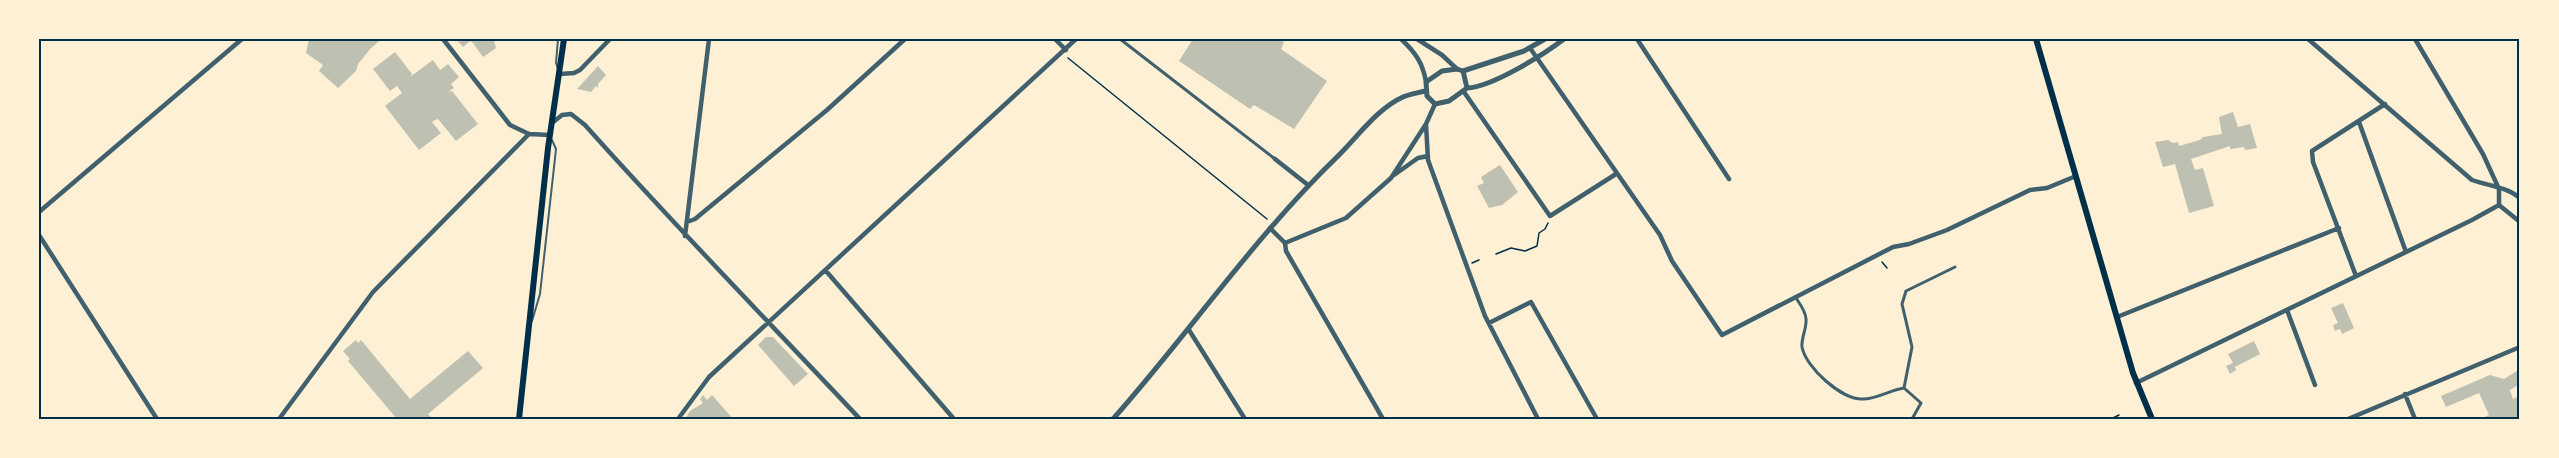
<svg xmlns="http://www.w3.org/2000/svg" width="2559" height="458" viewBox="0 0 2559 458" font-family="'Work Sans',sans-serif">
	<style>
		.building { fill: #bec0b2 }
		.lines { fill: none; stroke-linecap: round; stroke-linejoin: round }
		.path { stroke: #003049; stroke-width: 1.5 }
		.service { stroke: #3f606c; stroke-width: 2 }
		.pedestrian { stroke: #3f606c; stroke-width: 3 }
		.minor { stroke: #3f606c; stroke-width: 4.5 }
		.tertiary { stroke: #3f606c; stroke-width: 5 }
		.secondary { stroke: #003049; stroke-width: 6 }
		.neatline { fill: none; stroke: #003049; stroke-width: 2 }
	</style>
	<rect width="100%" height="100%" fill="#fdf0d5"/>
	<path class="building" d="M309 39H382L371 48 358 64 356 71 338 88 319 71 323 65 306 53Z
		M456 39H490L494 41 496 48 483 57 473 43 470 41 463 47Z
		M1193 39H1279L1284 42 1281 49 1327 81 1294 129 1254 105 1250 109 1179 61Z
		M395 52 412 74 410 77 433 60 440 70 448 64 459 77 451 84 454 88 448 92 452 91 478 124 456 141 438 119 435 120 432 122 441 133 419 150 385 106 402 93 397 86 390 91 373 69Z
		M598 66 606 75 598 84V88L596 86 591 92 577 89Z
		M2233 112 2238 127 2250 124 2257 148 2245 150 2244 147 2230 149V146L2191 159 2195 170 2203 168 2214 206 2189 213 2175 164 2163 167 2155 142 2168 140 2173 143 2178 142 2179 146 2200 140 2203 137 2222 134 2219 117Z
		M1500 165 1518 192 1502 205 1489 208 1477 186 1484 183 1481 177Z
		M2343 303 2354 328 2342 334 2340 329 2335 331 2333 325 2338 323 2331 308Z
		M766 337H773L808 374 794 386 758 345Z
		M356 340 358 343 361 340 410 399 468 351 483 368 428 414 433 419H397L348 361 350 359 343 351Z
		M2254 341 2260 354 2235 367 2236 370 2230 374 2226 366 2233 363 2228 354Z
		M2520 369V384L2510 390 2513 399 2520 396V419H2480L2489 415 2479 393 2446 407 2441 396 2490 375 2504 379Z
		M703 395 707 400 712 395 733 419H685L690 411 703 403 700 399Z"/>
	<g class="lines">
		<path class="path" d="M1068 58 1267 219
			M1496 254 1511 248 1525 251 1537 246 1539 233 1545 229 1548 223
			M1882 262 1887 268
			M1472 263 1479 260
			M2111 419 2119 415"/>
		<path class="service" d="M558 69 556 63 558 39
			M532 321 540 294 556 149 552 140"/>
		<path class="pedestrian" d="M1120 39 1275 159
			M1796 298C1800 304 1806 312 1806 319 1807 328 1801 338 1802 347 1806 368 1842 400 1863 399 1877 399 1890 390 1904 388L1921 403 1912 419
			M1904 388 1912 347 1902 304 1906 291 1955 267"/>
		<path class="minor" d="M443 39 510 125 529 134 550 135
			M1055 39 1066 50
			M1401 39C1415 52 1423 63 1426 82
			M1417 39 1442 55 1457 69
			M1637 39 1729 179
			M2308 39 2472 180C2489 186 2507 187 2520 198
			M2415 39 2483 154 2499 189V205L2520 222
			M1530 48 1660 235 1672 261 1722 335 1893 247 1909 244 1947 230 2030 190 2047 188 2076 176
			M560 74 574 73 580 70 610 39
			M1464 92 1550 216 1616 174
			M1435 104 1426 124 1428 160 1485 316 1538 419
			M2359 122 2406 252
			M552 123 562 115 571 114 585 125C674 225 768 321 860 419
			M1275 159 1308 185
			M1394 175 1418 158 1428 156
			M39 212 242 39
			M687 222 695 219 827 110 905 39
			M1270 228 1285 243
			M39 235 157 419
			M685 236 709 39
			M1285 243 1286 251 1383 419
			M1285 243 1346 218 1391 178 1426 124
			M826 271 954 419
			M2356 276 2313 162 2312 151 2385 104
			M2287 310 2315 385
			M2117 317 2339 228
			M1489 323 1531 302 1597 419
			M1189 330 1245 419
			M2136 383 2472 220 2499 205
			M2405 394 2415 419
			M279 419 373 292 529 134
			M678 419 709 377 1076 39
			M2348 419 2520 347"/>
		<path class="tertiary" d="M1457 69 1463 71 1467 88 1449 101 1435 104 1427 96 1426 82 1442 71Z
			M1463 71 1524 51 1545 39
			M1467 88C1492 87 1543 55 1564 39
			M1113 419C1190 332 1255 236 1339 155 1358 136 1378 108 1403 97 1410 94 1418 93 1425 91"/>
		<path class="secondary" d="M2036 39 2133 373 2152 419
			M519 419 548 148 564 39"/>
	</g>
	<rect width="2559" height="458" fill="none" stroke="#fdf0d5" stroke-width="81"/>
	<rect x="40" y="40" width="2478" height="378" class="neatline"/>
</svg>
